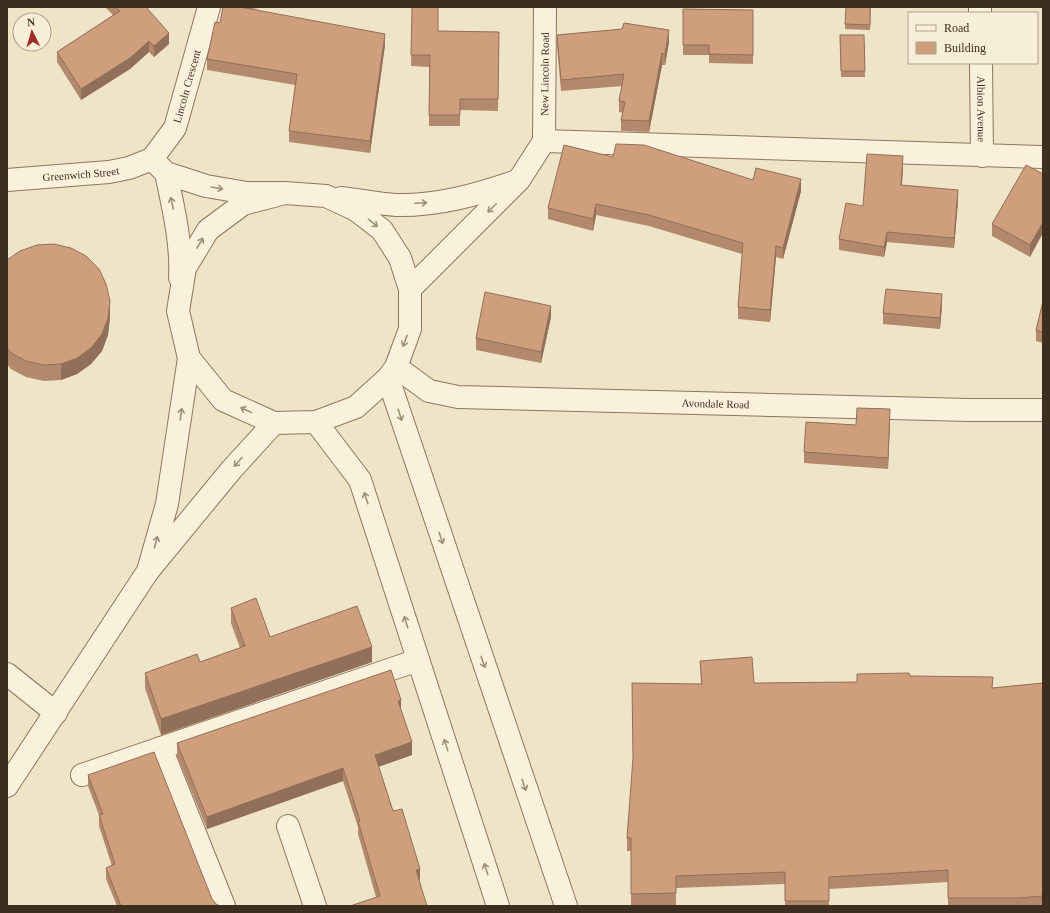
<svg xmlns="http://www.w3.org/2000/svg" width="1050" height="913" viewBox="0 0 1050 913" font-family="Georgia,serif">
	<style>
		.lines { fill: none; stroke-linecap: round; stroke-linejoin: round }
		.minor-casing { stroke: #8d765c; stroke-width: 24 }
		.minor { stroke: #faf1dc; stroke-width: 22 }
		.wall { fill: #b2896c }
		.shaded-wall { fill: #916f58 }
		.building { fill: #cf9f7d; stroke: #916f58 }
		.oneway { stroke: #9c907e }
		.labels { text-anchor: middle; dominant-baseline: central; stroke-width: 4; stroke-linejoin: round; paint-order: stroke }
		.street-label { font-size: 11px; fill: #3d2e20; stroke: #f7eed8 }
	</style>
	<rect width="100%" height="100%" fill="#f0e4c8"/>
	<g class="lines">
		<g class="minor-casing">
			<g id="minor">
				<path d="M980 7V13"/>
				<path id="s1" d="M981 63 982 156"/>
				<path d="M544 141 1043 157"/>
				<path id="s2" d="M544 141 545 7"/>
				<path d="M152 159 166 173 206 186 247 193H285L326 196 356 210 382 230 400 258 410 289V329L396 367 388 378 356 407 316 422 274 423 223 400 189 358 178 311 185 268 208 230 243 204 285 193"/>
				<path id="s3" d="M152 159 175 128 209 7"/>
				<path d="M166 173C173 207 182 243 180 278"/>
				<path id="s4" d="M7 180 109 172 129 168 152 159"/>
				<path d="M341 198C359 200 378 204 396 205 437 206 476 195 514 182"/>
				<path d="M410 289 519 180 544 141"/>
				<path d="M189 358 167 504 148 571 232 469 274 423"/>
				<path id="s5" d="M396 367 429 391 458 397 969 410H1043"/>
				<path d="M388 378 566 906"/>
				<path d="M316 422 360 480 498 906"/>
				<path d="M7 674 56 713"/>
				<path d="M161 748 224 906"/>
				<path d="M82 775 418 660"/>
				<path d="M7 786 148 571"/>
				<path d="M288 826 315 906"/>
			</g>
		</g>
		<use href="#minor" class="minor"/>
	</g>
	<path class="wall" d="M105 7H146L169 44 154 57 149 52 130 69 81 100 57 62V52L113 15Z
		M223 7H267L251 9 385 45 370 153 289 142V131L295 85 207 70V59L220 23Z
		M412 7 438 31 499 32 498 111 460 110V126H429V67L411 66Z
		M871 7 870 30 845 29V24Z
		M683 9 753 10V64L709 63V55H683Z
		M622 29 669 42 665 65H662L649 132 621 131V120L623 113 619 112V101L622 86 561 91 557 46V35Z
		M840 35H864L865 77H841Z
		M613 157 753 180 801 191 783 259 776 257 770 322 738 319V307L742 254 649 226 596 215 593 231 548 219V208Z
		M903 166 902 185 958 201 954 248 887 242 884 257 839 250V239L863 206Z
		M1043 174 1030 257 992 236V224Z
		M7 260 110 318 108 335 102 351 91 364 77 374 61 380 44 381 26 377 11 369 7 364Z
		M1043 301V343L1036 341V330Z
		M942 305 940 329 883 324V313Z
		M551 317 541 363 476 350V338Z
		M890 420 888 469 804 463V452L856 425Z
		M231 608 270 637 372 662 161 735 145 688V673L200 662 240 648 231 623Z
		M700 661 754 683 857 682 910 676 992 688 1043 683V906H948V882L829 889V906H785V884L676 888V905L631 906V851H627V838L701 684Z
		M401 712 412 755 378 767 393 811 420 882 376 897 358 834V827L343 781 207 829 177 756V743Z
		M88 775 212 899 216 904 220 906H117L106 879V868L112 866 99 826V815L88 786Z"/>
	<path class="shaded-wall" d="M669 30V42L665 65V54Z
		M169 33V44L154 57V46Z
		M385 34V45L370 153V141Z
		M149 41V52L130 69 81 100V89Z
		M662 53V65L649 132V121Z
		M903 156V166L901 195V185Z
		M801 179V191L783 259V248Z
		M958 190V201L954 248V238Z
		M596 204V215L593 231V219Z
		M1043 222V233L1030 257V245Z
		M887 232V242L884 257V247Z
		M776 246V257L770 322V310Z
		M942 294V305L940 329V318Z
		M110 301V318L108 335 102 351 91 364 77 374 61 380V364Z
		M551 306V317L541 363V352Z
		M890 409V420L888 469V458Z
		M372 647V662L161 735V719Z
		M401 700V713L398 701Z
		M412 742V755L375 768V755Z
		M343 768V781L207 829V817Z
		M420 869V882L416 870Z"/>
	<path class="building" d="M116 7H146L169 33 154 46 149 41 130 58 81 89 57 52 120 11Z
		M223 7H240L385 34 370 141 289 131 297 74 207 59 215 22 220 23Z
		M412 7H438V31L499 32 498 99H460V115H429L430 55H411Z
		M846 7H870V25L845 24Z
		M683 9 753 10V55L709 54V45H683Z
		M624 23 669 30 665 54 662 53 649 121 621 120 625 102 619 101 624 74 561 80 557 35 622 29Z
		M840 35H864L865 71H841Z
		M616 144 644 145 753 180 756 168 801 179 783 248 776 246 770 310 738 307 743 243 649 215 596 204 593 219 548 208 564 145 613 157Z
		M867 154 903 156 901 185 958 190 954 238 887 232 884 247 839 239 846 203 863 206Z
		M1026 165 1043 174V222L1030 245 992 224Z
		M54 244 71 248 86 256 99 269 106 284 110 301 108 318 102 334 91 348 77 358 61 364 44 365 26 361 11 353 7 348V260L20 251 37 245Z
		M886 289 942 294 940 318 883 313Z
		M485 292 551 306 541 352 476 338Z
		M1043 301V332L1036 330Z
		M857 408 890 409 888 458 804 452 806 422 856 425Z
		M256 598 270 637 357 606 372 647 161 719 145 673 197 654 200 662 245 646 231 608Z
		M752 657 754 683 857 682V674L909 673 910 676 993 677 992 688 1043 683V896L1017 898H948V870L829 877V901H785V872L676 876V893L631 894V838H627L633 758 632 683 702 684 700 661Z
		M391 670 401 700 398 701 412 742 375 755 393 811 402 809 420 869 416 870 427 906H350L380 896 358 821H360L343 768 207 817 177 743Z
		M154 752 212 899 216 904 220 906H121L106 868 115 864 99 815 103 814 88 775Z"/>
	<defs><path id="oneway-shaft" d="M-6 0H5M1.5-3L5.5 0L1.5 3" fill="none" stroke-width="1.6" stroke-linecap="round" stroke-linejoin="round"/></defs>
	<g class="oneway">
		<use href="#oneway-shaft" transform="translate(217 188) rotate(10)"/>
		<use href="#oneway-shaft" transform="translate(172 203) rotate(-102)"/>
		<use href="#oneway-shaft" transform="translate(421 203) rotate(-3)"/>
		<use href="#oneway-shaft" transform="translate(492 208) rotate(135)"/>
		<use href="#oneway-shaft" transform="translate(373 223) rotate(39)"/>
		<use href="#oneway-shaft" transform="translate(200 243) rotate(-59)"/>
		<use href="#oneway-shaft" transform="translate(405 341) rotate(110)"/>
		<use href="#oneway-shaft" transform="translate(246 410) rotate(-156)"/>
		<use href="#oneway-shaft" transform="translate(181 414) rotate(-82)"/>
		<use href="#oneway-shaft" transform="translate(400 415) rotate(72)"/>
		<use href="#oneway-shaft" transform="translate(238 462) rotate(132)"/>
		<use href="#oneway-shaft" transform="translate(366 498) rotate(-108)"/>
		<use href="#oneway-shaft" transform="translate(441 538) rotate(72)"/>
		<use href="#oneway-shaft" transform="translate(156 542) rotate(-75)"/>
		<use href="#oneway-shaft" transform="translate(406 622) rotate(-108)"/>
		<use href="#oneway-shaft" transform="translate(483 662) rotate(71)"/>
		<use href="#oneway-shaft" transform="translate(446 745) rotate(-108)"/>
		<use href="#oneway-shaft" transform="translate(524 785) rotate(71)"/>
		<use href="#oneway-shaft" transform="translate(486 869) rotate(-108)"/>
	</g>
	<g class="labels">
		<g class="street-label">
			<text stroke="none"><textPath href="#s2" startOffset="67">New Lincoln Road</textPath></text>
			<text stroke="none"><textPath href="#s3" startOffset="82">Lincoln Crescent</textPath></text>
			<text stroke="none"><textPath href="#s1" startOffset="46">Albion Avenue</textPath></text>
			<text stroke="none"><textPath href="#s4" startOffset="74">Greenwich Street</textPath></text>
			<text stroke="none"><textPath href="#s5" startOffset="328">Avondale Road</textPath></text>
		</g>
	</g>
	<rect width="1050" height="913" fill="none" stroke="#3d2e20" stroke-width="16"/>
	<rect x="908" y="12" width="130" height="52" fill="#f7eed8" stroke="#ada18e"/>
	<rect x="916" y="25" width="20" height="6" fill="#faf1dc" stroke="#ada18e"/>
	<text x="944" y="32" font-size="12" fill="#3d2e20">Road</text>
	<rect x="916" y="42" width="20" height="12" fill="#cf9f7d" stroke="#ada18e"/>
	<text x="944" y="52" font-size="12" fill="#3d2e20">Building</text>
	<g transform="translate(32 32) rotate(355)"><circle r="19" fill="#f7eed8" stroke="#ada18e"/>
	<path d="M0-3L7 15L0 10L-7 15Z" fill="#9e2a2b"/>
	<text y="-6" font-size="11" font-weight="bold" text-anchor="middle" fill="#3d2e20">N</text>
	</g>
</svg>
